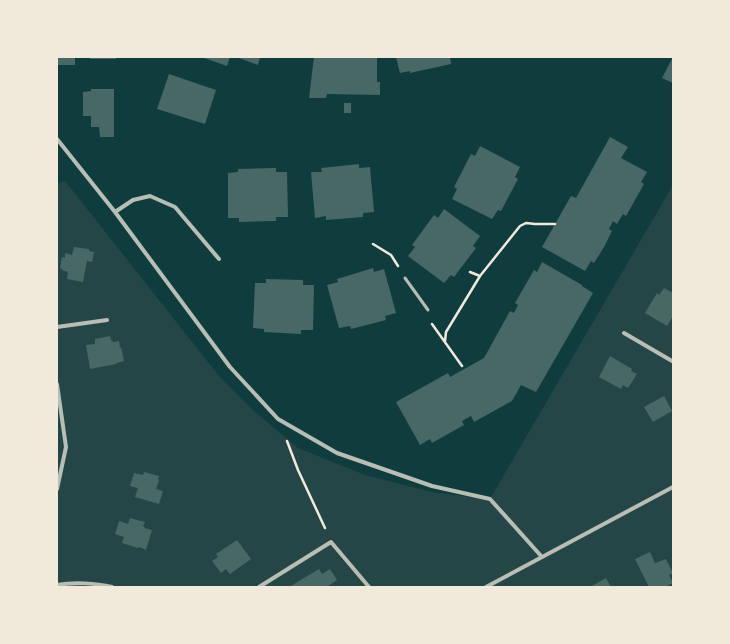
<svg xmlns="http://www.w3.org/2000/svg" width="730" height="644" viewBox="0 0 730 644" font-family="'Asap Condensed',sans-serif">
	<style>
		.green { fill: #244646 }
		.building { fill: #486865 }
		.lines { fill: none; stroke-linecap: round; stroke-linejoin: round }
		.path { stroke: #f1e9da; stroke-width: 2.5 }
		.service { stroke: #b8beb3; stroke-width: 3 }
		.minor { stroke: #b8beb3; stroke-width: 4 }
	</style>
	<rect width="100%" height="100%" fill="#0f3d3e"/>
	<path class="green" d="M65 181 219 376 256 413 298 448 365 475 432 492 490 499 673 185V587H57V184Z"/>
	<path class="building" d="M57 57H75V65H57Z
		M90 57H116V59H90Z
		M201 57H230L227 66Z
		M236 57H260L258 65Z
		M314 57H377V82H380V95L327 94 326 98H309Z
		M396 57H450L451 64 410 73V71L400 73Z
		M673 57V83L662 78Z
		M169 74 216 90 205 124 157 109Z
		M91 89H114V137H100L99 127H91V116H83V92L91 91Z
		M344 103H351V113H344Z
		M610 137 628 147 621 158 647 172 641 182 644 184 626 216 623 214 617 224 613 221 609 229 612 231 604 247 594 263 591 261 585 271 542 247 571 196 576 198Z
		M480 146 520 167 515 177 518 179 501 211 498 210 492 219 452 199 457 189 454 187 471 154 475 156Z
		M359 164V168L370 167 374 212 363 213V217L326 220V216L315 218 311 172H322L321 168Z
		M276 168V172H287L288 217H276V221L239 222V218H228V173L238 172V169Z
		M444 209 480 236 473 246 476 248 454 277 451 275 444 283 408 256 415 247 412 245 434 215 438 218Z
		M74 247 89 249V251L94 252 92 262 87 261 83 282 67 279 68 272 62 270V269L60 268 62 257 65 258V253L72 255Z
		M542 262 582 285V286L593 293 536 392 521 385 512 401 474 422 471 416 462 421 464 425 432 443 430 439 420 445 396 402 448 373 450 377 484 358 510 311 514 313 518 305 515 303 534 270 537 272Z
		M373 268 374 272 384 269 396 313 385 316 386 320 351 329 350 326 339 328 327 285 338 282 337 279Z
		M266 279 303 280V285H314L313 330H301V334L264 332V329L253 328 255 283H266Z
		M664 288 673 293V300L672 303H673V316L667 326 645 313 657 293 659 295Z
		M110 336 111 341 112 340 113 342 119 341 120 348 121 347 124 361 116 363V364L90 369 86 345 95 344V339Z
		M610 356 632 369 631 371 637 374 628 388 623 385 621 389 599 377Z
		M664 396 672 411 653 422 644 407Z
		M144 472 159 476 158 480H159L156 489 163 491 159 504 135 497 138 488 130 486 134 473 143 475Z
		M130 518 145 522 143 526 145 527 144 528 152 530 146 550 139 547 138 548 122 543 124 537 115 534 119 521 128 524Z
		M237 540 251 559 230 574 226 569 221 573 212 561 218 557 216 554Z
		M650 552 655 563 666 559 673 573 669 575 673 583 665 587H649L635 559Z
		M319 569 322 574 330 569 337 580 328 586 329 587H289Z
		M606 578 611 587H590Z"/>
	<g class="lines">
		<path class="path" d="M373 244 391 255 398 266
			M470 272 480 276 520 226 526 223 535 224H555
			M432 324 462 366
			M445 341 446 332 480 276
			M287 441 298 470 325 528"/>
		<path class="service" d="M405 278 428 310"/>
		<path class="minor" d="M57 139 115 212 230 367 278 419 337 453 432 486 490 499 542 557
			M115 212 133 200 150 196 175 207 219 259
			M57 327 107 320
			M624 333 672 361
			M57 384 66 447 57 489
			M57 585C73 582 96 583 112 587
			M259 587 331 542 369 587
			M486 587 673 487"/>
	</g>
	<rect width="730" height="644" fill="none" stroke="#f1e9da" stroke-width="116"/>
</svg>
